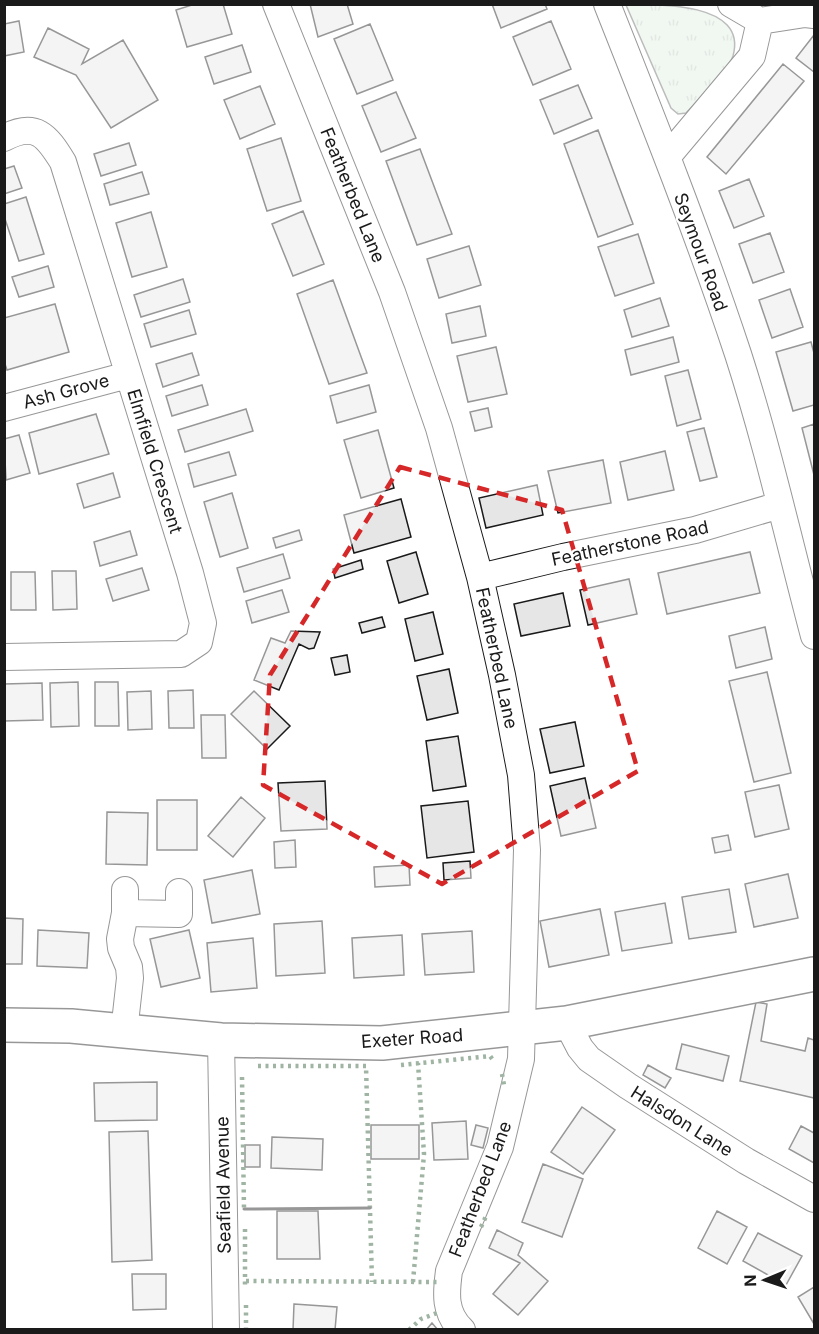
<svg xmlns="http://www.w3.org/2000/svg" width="819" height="1334" viewBox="0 0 819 1334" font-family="Inter,sans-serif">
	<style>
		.grass { fill: url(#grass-tufts); stroke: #6a6a6a; stroke-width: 1.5 }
		.building { fill: #e6e6e6; stroke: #1a1a1a; stroke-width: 1.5 }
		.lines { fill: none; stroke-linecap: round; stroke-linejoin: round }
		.minor-casing { stroke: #1a1a1a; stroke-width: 28 }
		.highway-casing { stroke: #1a1a1a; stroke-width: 36 }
		.minor { stroke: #fff; stroke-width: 26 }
		.highway { stroke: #fff; stroke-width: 33 }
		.hedge { stroke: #2b5a34; stroke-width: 4.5; stroke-dasharray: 3 4.5; stroke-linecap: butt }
		.wall { stroke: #1a1a1a; stroke-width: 3 }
		.marked { fill: none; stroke: #d62828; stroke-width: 4.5; stroke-dasharray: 12 8; stroke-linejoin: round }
		.labels { text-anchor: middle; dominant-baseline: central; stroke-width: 4.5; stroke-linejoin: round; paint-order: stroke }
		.street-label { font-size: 18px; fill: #1a1a1a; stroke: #fff }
	</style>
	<defs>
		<pattern id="grass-tufts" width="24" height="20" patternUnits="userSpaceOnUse" patternTransform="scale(1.5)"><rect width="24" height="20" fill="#e0efe3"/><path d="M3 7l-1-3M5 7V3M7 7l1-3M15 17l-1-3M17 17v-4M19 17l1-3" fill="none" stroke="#c0ccc2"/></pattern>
	</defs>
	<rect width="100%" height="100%" fill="#fff"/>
	<path class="grass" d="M626 5C658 4 748 2 733 56 729 69 696 102 686 113L678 114 671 108Z"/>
	<path class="building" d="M195 4H223L232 34 187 47 176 10Z
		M310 4H347L353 24 318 37Z
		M492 4H545L547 9 501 28Z
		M19 21 24 52 4 56V24Z
		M551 21 571 69 533 85 513 37Z
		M370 24 393 80 357 94 334 39Z
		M48 28 89 49 82 64 123 40 158 100 111 128 76 75 34 57Z
		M814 35V72L796 58Z
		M242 45 251 72 214 84 205 57Z
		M783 64 804 81 726 174 707 157Z
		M578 85 592 118 554 134 540 100Z
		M260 86 275 124 240 139 224 100Z
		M396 92 416 138 381 152 362 106Z
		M598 130 633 224 598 237 564 144Z
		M281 138 301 201 267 211 247 149Z
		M129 143 136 165 101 176 94 154Z
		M420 149 452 234 417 245 386 161Z
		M14 166 22 188 4 194V169Z
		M142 172 149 194 110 205 104 184Z
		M749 179 764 216 734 228 719 191Z
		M26 197 44 254 19 261 4 216V204Z
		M303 211 324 264 293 276 272 224Z
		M151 212 167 267 132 277 116 223Z
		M770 233 784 272 753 283 739 244Z
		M638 234 654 283 615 296 598 247Z
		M469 246 481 285 439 298 427 259Z
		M48 266 54 287 19 297 12 277Z
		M183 279 190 302 141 317 134 295Z
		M333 280 367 373 329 384 297 294Z
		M790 289 803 327 772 338 759 300Z
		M660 298 669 326 632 337 624 310Z
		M55 304 69 352 7 370 4 361V318Z
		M480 306 486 336 452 343 446 314Z
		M189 310 196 334 151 347 144 324Z
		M673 337 679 362 631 375 625 350Z
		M811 342 814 353V405L793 411 776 352Z
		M496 347 507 394 468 402 457 356Z
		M192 353 199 375 163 387 156 364Z
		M688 370 701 419 677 426 665 376Z
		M202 385 208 405 172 416 166 396Z
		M369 385 376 412 337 423 330 396Z
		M488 408 492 427 475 431 470 412Z
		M246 409 253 431 185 452 178 430Z
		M96 414 109 454 39 474 29 433Z
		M814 424V475L802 428Z
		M704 428 717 477 700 481 687 432Z
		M378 430 394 488 361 498 344 440Z
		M19 435 30 473 6 480 4 439Z
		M665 451 674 490 628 500 620 462Z
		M229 452 236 475 194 487 188 464Z
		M603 460 611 503 558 513 548 471Z
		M113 473 120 497 84 508 77 484Z
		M537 485 543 515 486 528 479 498Z
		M232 493 248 548 220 557 204 502Z
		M401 499 411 537 354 553 344 515Z
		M299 530 302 540 276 548 273 538Z
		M130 531 137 555 100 566 94 542Z
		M416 552 428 594 399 603 387 561Z
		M750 552 760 593 667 614 658 573Z
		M283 554 290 578 244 592 237 568Z
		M361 560 363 569 335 578 333 569Z
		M142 568 149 590 113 601 106 579Z
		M52 571H76L77 609 53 610Z
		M11 572H35L36 610H11Z
		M629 579 637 614 588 625 580 590Z
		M282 590 289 612 252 623 246 601Z
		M563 593 570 626 521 636 514 604Z
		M433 612 443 654 415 661 405 619Z
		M382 617 385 627 362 633 359 623Z
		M765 627 772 659 736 668 729 636Z
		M291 631 320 632 314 648 309 649 299 644 279 690 254 680 271 638 285 643Z
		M347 655 350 672 335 675 331 658Z
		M449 669 458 713 427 720 417 676Z
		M767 672 791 773 754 782 729 681Z
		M78 682 79 726 51 727 50 683Z
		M95 682H118L119 726H95Z
		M42 683 43 720 4 721V684Z
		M193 690 194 728H169L168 691Z
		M151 691 152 729 128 730 127 692Z
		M254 691 290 726 267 749 231 714Z
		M201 715H225L226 758H202Z
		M575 722 584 766 550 773 540 729Z
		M458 736 466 786 433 791 426 741Z
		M585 778 596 828 561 836 550 786Z
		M325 781 327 829 281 831 278 783Z
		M779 785 789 829 755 837 745 792Z
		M241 797 265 818 233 857 208 836Z
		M157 800H197V850H157Z
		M468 801 474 852 427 858 421 806Z
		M107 812 148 813 147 865 106 864Z
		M728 835 731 850 715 853 712 838Z
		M295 840 296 867 275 868 274 842Z
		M470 861 471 878 444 880 443 863Z
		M409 865 410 885 375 887 374 867Z
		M252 870 260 914 212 923 204 880Z
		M788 874 798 918 754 927 745 884Z
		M729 889 736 932 689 939 682 897Z
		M665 903 672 943 622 951 615 912Z
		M600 909 609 955 549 967 540 921Z
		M4 918 23 919 22 964H4Z
		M322 921 325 973 276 976 274 924Z
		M38 930 89 933 87 968 37 966Z
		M189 930 200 978 161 987 150 939Z
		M472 931 474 972 425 975 422 934Z
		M402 935 404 975 354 978 352 938Z
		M253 938 257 988 211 992 207 943Z
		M756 1002 767 1004 761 1041 805 1051 808 1038 814 1040V1098L740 1081Z
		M682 1044 729 1056 723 1081 676 1069Z
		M648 1065 671 1078 665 1088 643 1075Z
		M157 1082V1120L95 1121 94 1083Z
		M582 1107 615 1130 583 1174 551 1152Z
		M466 1121 468 1159 434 1160 432 1123Z
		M371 1125H419V1159H371Z
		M476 1125 488 1128 483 1148 471 1145Z
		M801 1126 814 1133V1163L789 1149Z
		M148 1131 152 1260 112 1262 109 1132Z
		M272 1137 323 1139 322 1170 271 1168Z
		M245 1145H260V1167H245Z
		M543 1164 583 1179 562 1237 522 1222Z
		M277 1211H318L320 1259H277Z
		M717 1211 747 1227 727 1264 698 1248Z
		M497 1230 523 1243 518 1255 548 1281 518 1315 493 1294 520 1263 489 1248Z
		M758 1233 802 1256 786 1285 743 1261Z
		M132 1274H166V1309L133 1310Z
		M814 1287V1324L798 1297Z
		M294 1304 337 1307 335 1330H293Z
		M432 1323 438 1330H426Z"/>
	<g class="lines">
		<g class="minor-casing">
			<path id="minor" d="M276 4 392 292 439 428 480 577 502 675 521 775 527 850 521 1059 500 1147 449 1271C446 1293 444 1313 462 1330
				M607 4C653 120 699 236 738 354 768 447 789 542 814 636
				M760 21 805 14 814 15
				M4 138C36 121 47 136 63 162L190 573 203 623 199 642 181 654 4 657
				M668 156 752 56 760 21 731 4
				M4 408 128 375
				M480 577 563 557 695 530 780 505
				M125 913 179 914V892
				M567 1023 580 1048 589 1059 628 1086 746 1161 814 1199
				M124 1032 130 978 129 967 121 948 120 939 125 913V890
				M221 1040 226 1330"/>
		</g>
		<g class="highway-casing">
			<path id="highway" d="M4 1025 71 1026 221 1040 382 1043 567 1023 814 974"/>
		</g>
		<use href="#minor" class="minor"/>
		<use href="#highway" class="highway"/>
		<path class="hedge" d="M401 1065 490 1056 493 1060
			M258 1066H366L372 1282
			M502 1074 504 1085
			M242 1077 244 1209
			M481 1227 487 1214
			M245 1229V1288
			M246 1281 437 1282
			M413 1282 424 1154 418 1063
			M246 1305V1330
			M409 1330 421 1319 437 1313"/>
		<path class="wall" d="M244 1209 370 1208"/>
	</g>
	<path d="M0 0H819V1334H0ZM400 467 562 510 638 771 442 884 263 785 270 675Z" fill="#fff" fill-opacity=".55" fill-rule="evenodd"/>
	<path class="marked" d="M400 467 562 510 638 771 442 884 263 785 270 675Z"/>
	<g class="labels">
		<g class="street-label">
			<text transform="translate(353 195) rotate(68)">Featherbed Lane</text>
			<text transform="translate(701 252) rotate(70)">Seymour Road</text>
			<text transform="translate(66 391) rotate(-15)">Ash Grove</text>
			<text transform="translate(155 461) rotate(73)">Elmfield Crescent</text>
			<text transform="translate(630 543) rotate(-12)">Featherstone Road</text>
			<text transform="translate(497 658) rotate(78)">Featherbed Lane</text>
			<text transform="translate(412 1038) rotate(-4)">Exeter Road</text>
			<text transform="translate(682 1121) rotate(32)">Halsdon Lane</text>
			<text transform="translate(223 1185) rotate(-91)">Seafield Avenue</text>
			<text transform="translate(480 1189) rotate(-69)">Featherbed Lane</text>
		</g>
	</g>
	<rect width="819" height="1334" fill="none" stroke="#1a1a1a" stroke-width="12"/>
	<g transform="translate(765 1280) rotate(268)" stroke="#ffffff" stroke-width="4.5" paint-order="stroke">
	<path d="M0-4.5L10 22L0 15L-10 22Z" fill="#1a1a1a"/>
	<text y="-9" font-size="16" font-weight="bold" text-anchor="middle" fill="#1a1a1a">N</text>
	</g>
</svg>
